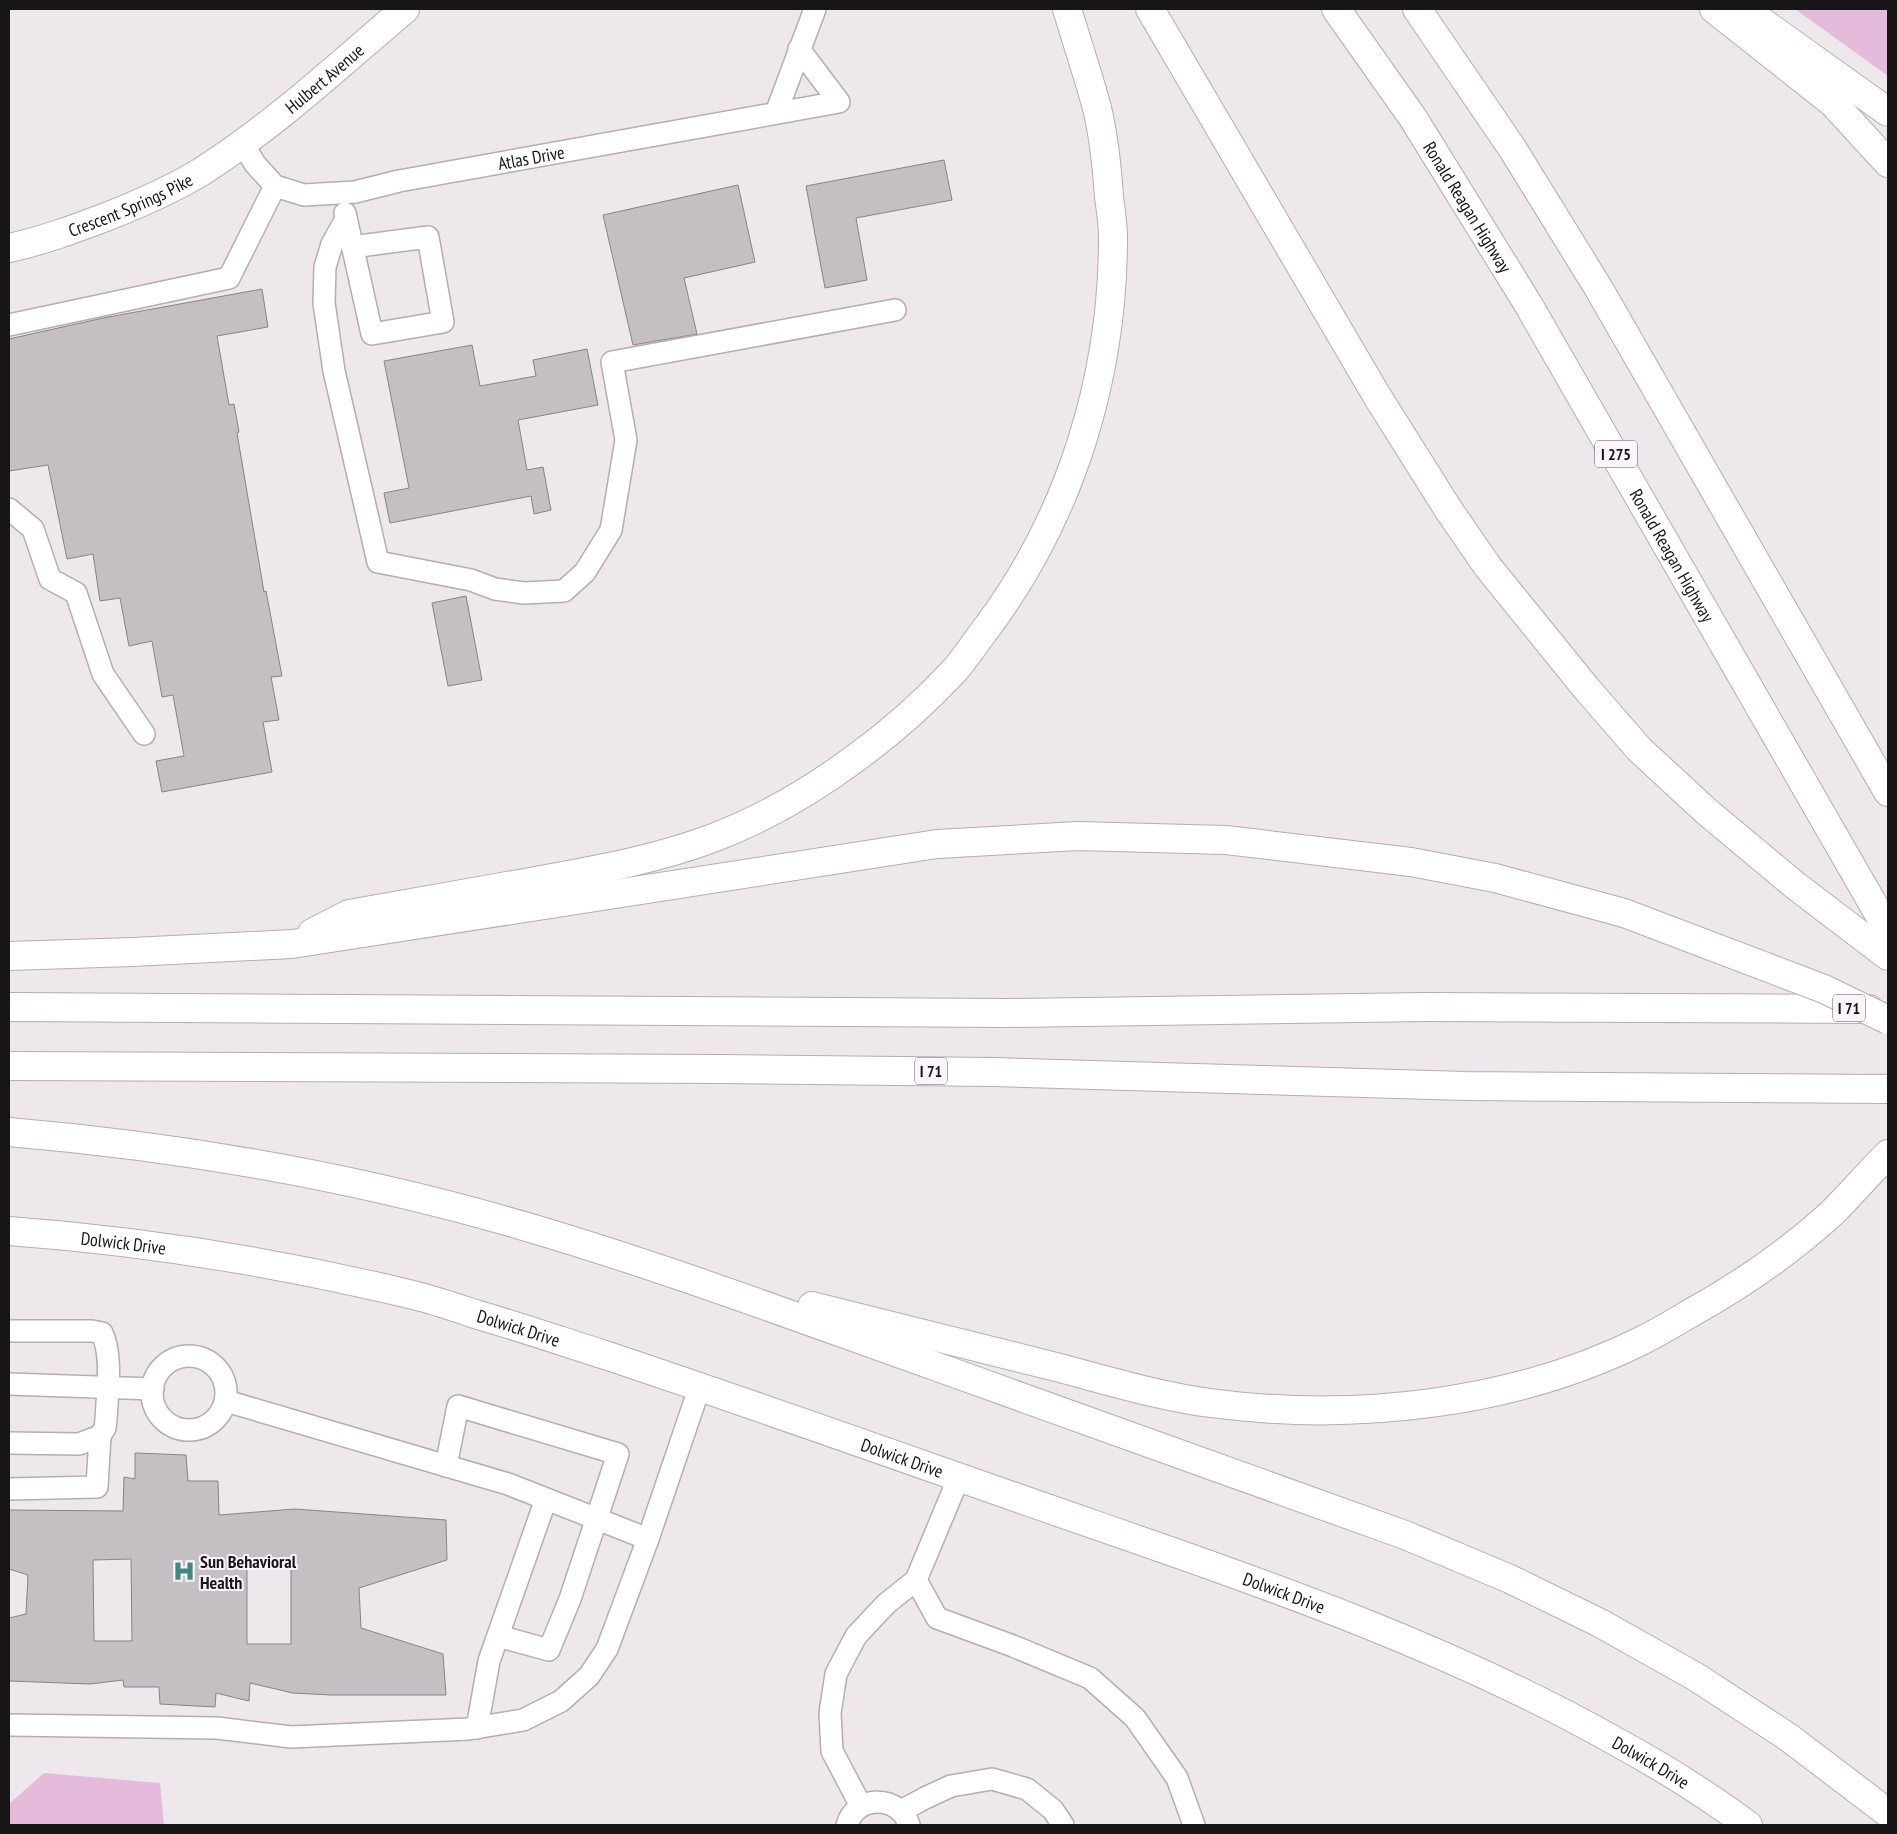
<svg xmlns="http://www.w3.org/2000/svg" width="1897" height="1834" viewBox="0 0 1897 1834" font-family="'PT Sans Narrow',sans-serif">
	<style>
		.green { fill: #e4bbdb }
		.building { fill: #c5bec3; stroke: #898287; fill-rule: evenodd }
		.lines { fill: none; stroke-linecap: round; stroke-linejoin: round }
		.minor-casing { stroke: #b4adb2; stroke-width: 24 }
		.major-casing { stroke: #b4adb2; stroke-width: 30 }
		.highway-casing { stroke: #b4adb2; stroke-width: 30 }
		.minor { stroke: #fff; stroke-width: 21 }
		.major { stroke: #fff; stroke-width: 28 }
		.highway { stroke: #fff; stroke-width: 28 }
		.highway-bridge-casing { stroke: #b4adb2; stroke-width: 30; stroke-linecap: butt }
		.highway-bridge { stroke: #fff; stroke-width: 28 }
		.labels { text-anchor: middle; dominant-baseline: central; stroke-width: 4; stroke-linejoin: round; paint-order: stroke }
		.shield { fill: #fbf4fa; stroke: #5b585b; stroke-width: 1 }
		.shield-label { font-size: 16px; font-weight: bold; fill: #171517 }
		.street-label { font-size: 18px; fill: #171517; stroke: #fbf4fa }
		.poi-label { font-size: 18px; font-weight: bold; fill: #171517; stroke: #fbf4fa; text-anchor: start }
	</style>
	<rect width="100%" height="100%" fill="#eee7ec"/>
	<path class="green" d="M1795 9H1888V76Z
		M44 1773 160 1783 164 1825H9V1804Z"/>
	<path class="building" d="M944 160 952 200 856 218 867 280 825 288 806 186Z
		M738 185 755 262 684 278 697 334 633 345 603 215Z
		M262 289 268 327 217 336 229 405 234 404 239 432 237 433 264 592 266 591 282 676 271 677 279 720 263 722 272 772 162 792 156 761 184 756 173 695 162 697 152 641 129 646 120 598 100 601 93 554 67 559 48 465 9 471V339L103 318Z
		M472 345 480 386 536 376 533 360 587 349 598 405 518 420 527 470 543 467 551 510 534 514 531 496 390 523 384 493 409 488 384 361Z
		M466 596 482 680 448 686 432 603Z
		M135 1453 186 1455 188 1481H218L219 1515 295 1509 446 1520 447 1560 359 1588 361 1628 443 1654 446 1695H331L293 1693 250 1683 249 1701 216 1693 215 1707 160 1704 159 1687H124L123 1680 90 1684 9 1681V1618L26 1614 28 1575 9 1569V1510L123 1511 124 1477 135 1479ZM131 1559 132 1641H94L93 1560ZM247 1560H291V1644H247Z"/>
	<g class="lines">
		<g class="minor-casing">
			<g id="minor">
				<path d="M776 113 815 9"/>
				<path id="s1" d="M243 144 255 164 275 186 304 195 355 192 399 181 839 102 799 49"/>
				<path d="M345 213 372 334 443 322 428 237 352 247"/>
				<path d="M346 219 332 244 325 267 324 303 334 371 378 562 471 580 495 589 524 593 564 591 585 572 611 530 626 440 612 362 895 310"/>
				<path d="M9 325 229 278 275 186"/>
				<path d="M9 509 33 529 50 579 76 593 103 674 144 734"/>
				<path d="M9 1331H92L102 1333C113 1356 107 1395 106 1420L105 1428 100 1436 79 1444 9 1443"/>
				<circle cx="189" cy="1393" r="37"/>
				<path d="M9 1384 153 1389"/>
				<path d="M226 1401 508 1484 648 1539"/>
				<path d="M446 1466 458 1406 618 1454 570 1599 549 1650 498 1636"/>
				<path d="M9 1489 97 1487 100 1436"/>
				<path d="M916 1580 937 1618 1013 1646 1090 1678 1135 1718 1177 1778 1194 1825"/>
				<path d="M9 1725 217 1728 291 1737 469 1729 523 1720 561 1701 589 1676 607 1649 648 1539 700 1386"/>
				<path d="M477 1728 489 1661 546 1499"/>
				<path d="M861 1806 832 1751 830 1713 836 1674 856 1636 886 1604 916 1580 959 1477"/>
				<path d="M901 1811 925 1798 951 1786 992 1779 1027 1789 1053 1810 1063 1825"/>
				<path d="M847 1825C856 1794 900 1795 909 1825"/>
			</g>
		</g>
		<g class="major-casing">
			<g id="major">
				<path id="s2" d="M9 248C42 241 74 229 106 217 139 204 171 190 201 172 275 125 339 65 405 9"/>
				<path id="s3" d="M9 1231C144 1241 281 1263 413 1295 434 1300 454 1307 475 1314 520 1327 564 1342 608 1356 743 1401 878 1449 1012 1496 1217 1568 1425 1634 1615 1741 1661 1766 1706 1794 1748 1825"/>
			</g>
		</g>
		<g class="highway-casing">
			<g id="highway">
				<path d="M1150 9 1377 396 1448 509 1488 567 1586 688 1639 749 1706 811 1796 886 1888 956"/>
				<path id="s4" d="M1336 9 1413 118 1528 304 1888 930"/>
				<path d="M1417 9 1512 148 1599 289 1888 792"/>
				<path d="M1714 9 1833 103 1888 163"/>
				<path d="M1744 9 1888 112"/>
				<path d="M312 933 349 914C407 904 466 893 525 883 589 871 652 861 713 838 765 818 813 790 857 757 893 731 925 702 955 670 967 656 977 640 988 626 1071 514 1113 377 1113 238 1113 224 1111 211 1109 197 1107 167 1104 137 1097 108 1088 75 1077 42 1067 9"/>
				<path d="M9 956 133 952 292 944 937 844 1078 836 1226 840 1411 862 1495 878"/>
				<path d="M9 1007 1008 1013 1427 1007 1869 1009"/>
				<path d="M9 1066 720 1069 994 1072 1465 1086 1888 1089"/>
				<path d="M9 1132C184 1147 358 1177 527 1227 663 1267 796 1317 929 1364 1088 1421 1247 1478 1405 1535L1510 1579 1600 1623 1696 1677 1788 1737 1888 1813"/>
				<path d="M812 1306C893 1326 975 1347 1056 1367 1106 1380 1158 1396 1210 1403 1353 1422 1513 1405 1643 1340 1659 1332 1674 1323 1689 1314 1740 1286 1789 1252 1832 1213 1851 1194 1869 1173 1888 1154"/>
			</g>
		</g>
		<use href="#minor" class="minor"/>
		<use href="#major" class="major"/>
		<use href="#highway" class="highway"/>
		<g class="highway-bridge-casing">
			<path id="highway-bridge" d="M1495 878 1624 913 1824 989 1888 1020"/>
		</g>
		<use href="#highway-bridge" class="highway-bridge"/>
	</g>
	<defs>
		<g id="hospital-bare" transform="scale(1.725)"><path d="M-5-5h3v3.5h4V-5h3V5h-3V1.5h-4V5h-3Z" fill="#438980" stroke="#fbf4fa" stroke-width="2.5" paint-order="stroke"/></g>
	</defs>
	<g fill-rule="evenodd">
		<use href="#hospital-bare" x="184" y="1571"/>
	</g>
	<g class="labels">
		<g class="shield">
			<rect x="1595" y="440.5" width="42" height="27" rx="4"/>
			<rect x="1833" y="994.5" width="32" height="27" rx="4"/>
			<rect x="915" y="1057.5" width="32" height="27" rx="4"/>
		</g>
		<g class="shield-label">
			<text x="1616" y="454">I 275</text>
			<text x="1849" y="1008">I 71</text>
			<text x="931" y="1071">I 71</text>
		</g>
		<g class="street-label">
			<text stroke="none"><textPath href="#s2" startOffset="362">Hulbert Avenue</textPath></text>
			<text stroke="none"><textPath href="#s1" startOffset="314">Atlas Drive</textPath></text>
			<text stroke="none"><textPath href="#s2" startOffset="129">Crescent Springs Pike</textPath></text>
			<text stroke="none"><textPath href="#s4" startOffset="238">Ronald Reagan Highway</textPath></text>
			<text stroke="none"><textPath href="#s4" startOffset="642">Ronald Reagan Highway</textPath></text>
			<text stroke="none"><textPath href="#s3" startOffset="115">Dolwick Drive</textPath></text>
			<text stroke="none"><textPath href="#s3" startOffset="520">Dolwick Drive</textPath></text>
			<text stroke="none"><textPath href="#s3" startOffset="925">Dolwick Drive</textPath></text>
			<text stroke="none"><textPath href="#s3" startOffset="1330">Dolwick Drive</textPath></text>
			<text stroke="none"><textPath href="#s3" startOffset="1735">Dolwick Drive</textPath></text>
		</g>
		<g class="poi-label">
			<text x="200" y="1561">Sun Behavioral<tspan x="200" dy="21">Health</tspan></text>
		</g>
	</g>
	<rect width="1897" height="1834" fill="none" stroke="#171517" stroke-width="20"/>
</svg>
